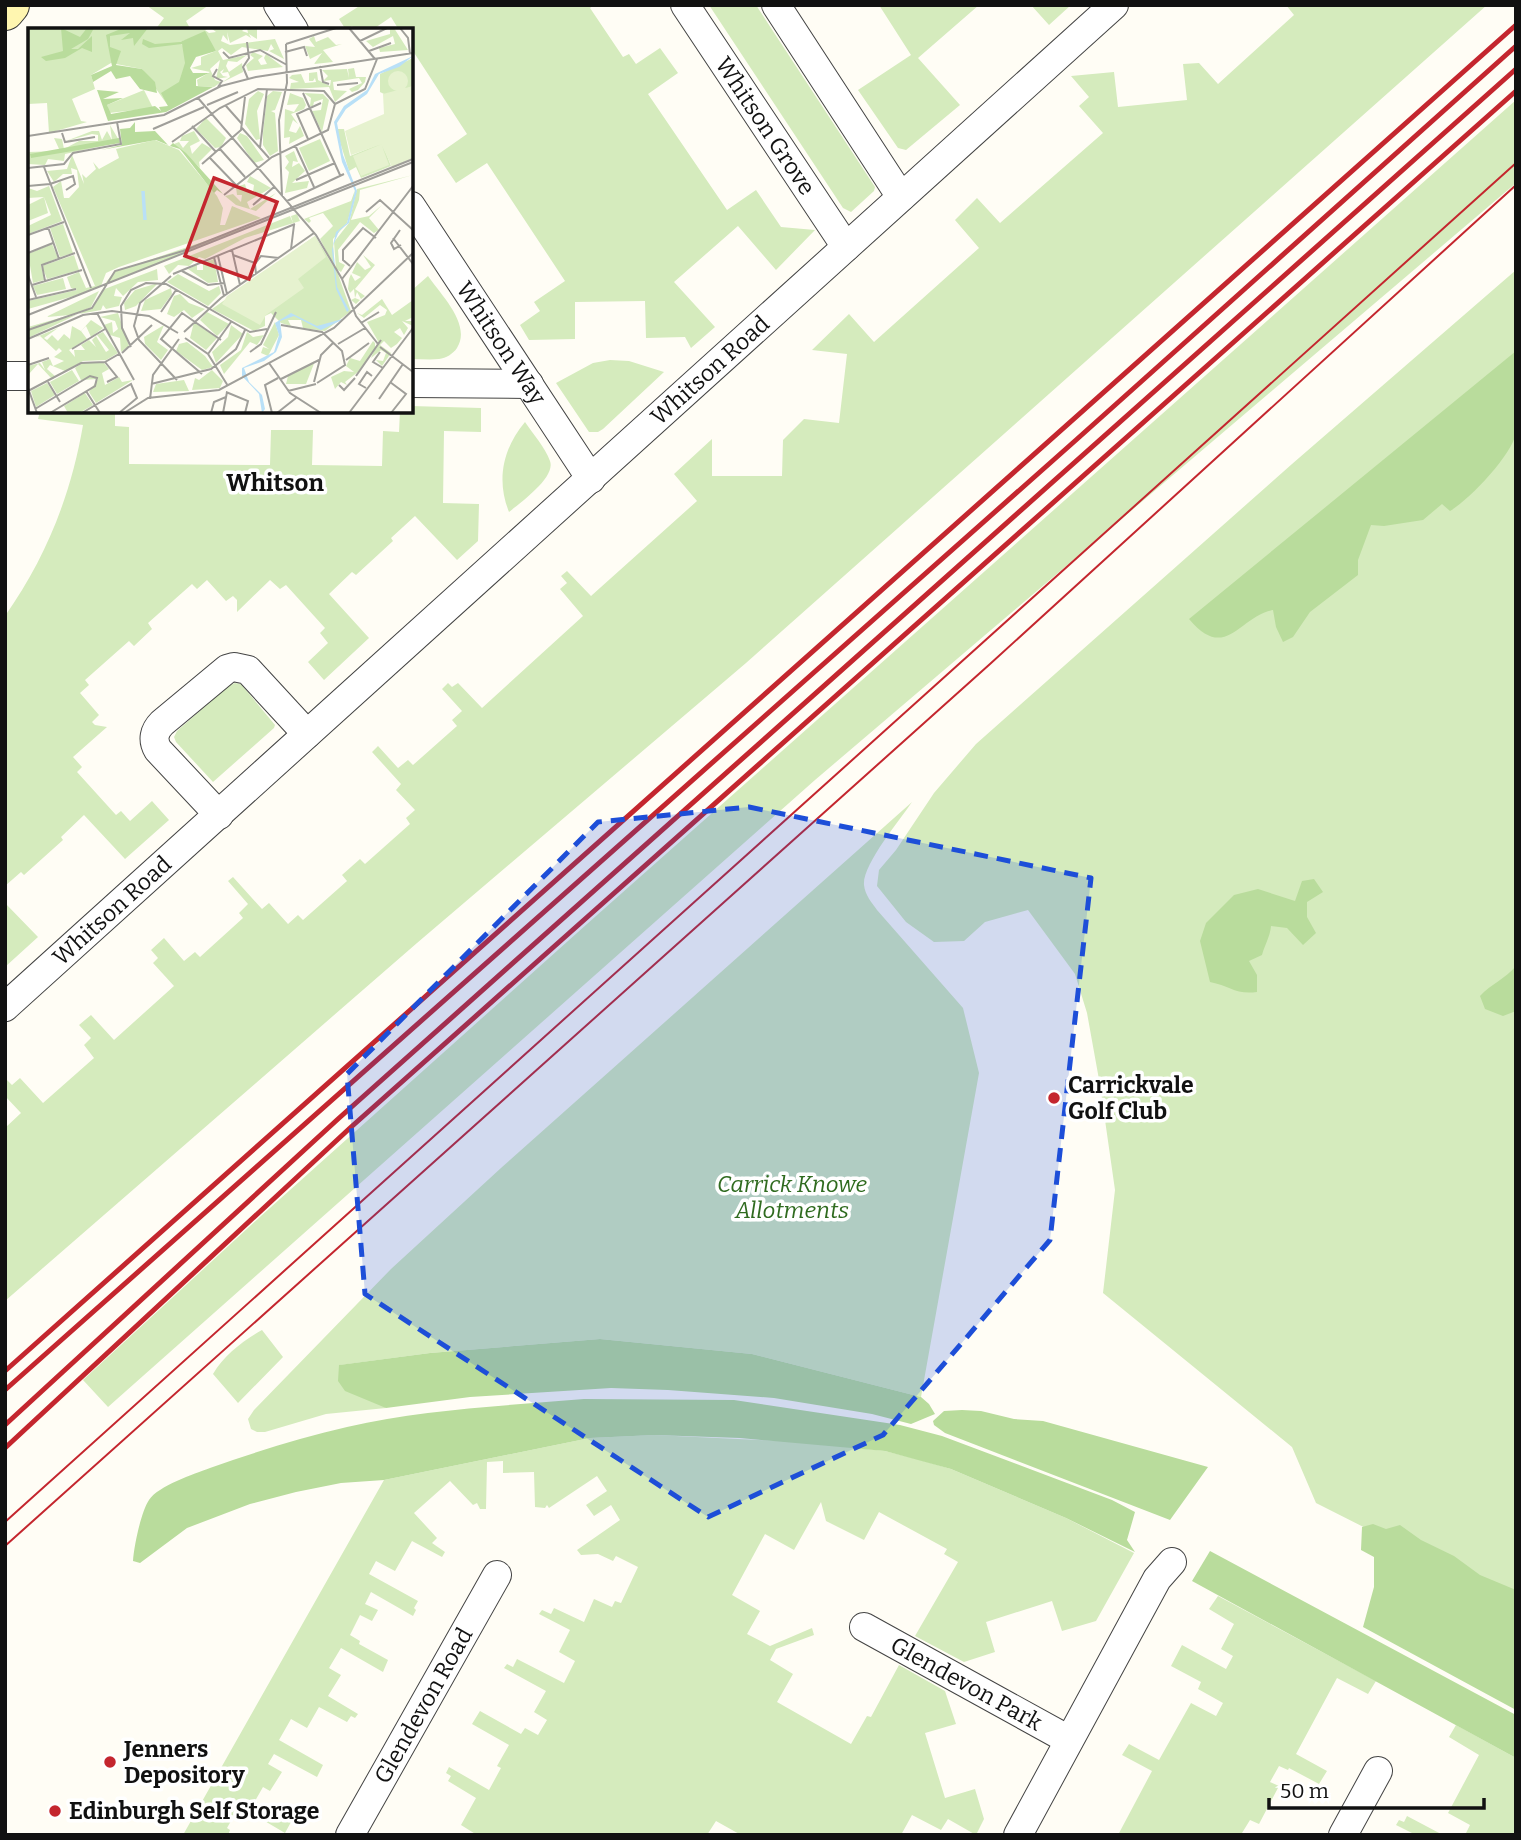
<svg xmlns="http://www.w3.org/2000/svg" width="1521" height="1840" viewBox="0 0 1521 1840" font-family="Bitter,serif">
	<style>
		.green { fill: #d5ebbd }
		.forest { fill: #b9dc9c }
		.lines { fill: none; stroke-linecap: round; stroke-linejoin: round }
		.street-casing { stroke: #444; stroke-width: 30 }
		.secondary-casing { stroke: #333; stroke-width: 40 }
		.street { stroke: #fff; stroke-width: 28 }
		.secondary { stroke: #fff6b0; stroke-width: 38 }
		.tram { stroke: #c4262e; stroke-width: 2 }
		.rail { stroke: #c4262e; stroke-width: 5 }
		.marked { fill: #1d4ed8; fill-opacity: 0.2; stroke: #1d4ed8; stroke-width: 5; stroke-dasharray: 14 9; stroke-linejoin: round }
		.poi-dot { fill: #c4262e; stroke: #fff; stroke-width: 2.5 }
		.labels { text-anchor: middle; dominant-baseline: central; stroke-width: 7; stroke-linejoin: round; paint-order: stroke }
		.street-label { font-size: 23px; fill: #111; stroke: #fff }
		.poi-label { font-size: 23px; font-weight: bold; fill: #111; stroke: #fff; text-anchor: start }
		.park-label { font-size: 23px; font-style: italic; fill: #2f6b1f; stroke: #fff }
		.neighbourhood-label { font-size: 24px; font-weight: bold; fill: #111; stroke: #fff }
		.inset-river { fill: none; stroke: #b9e0f7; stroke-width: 3.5 }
		.inset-road { fill: none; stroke: #a09f9a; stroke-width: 2 }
		.view { fill: #c4262e; fill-opacity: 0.15; stroke: #c4262e; stroke-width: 3.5 }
		.inset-edge { fill: none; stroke: #111; stroke-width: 3.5 }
	</style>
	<rect width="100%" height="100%" fill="#fffdf5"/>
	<path class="green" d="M146 5H209L186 21 191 30H155L164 18Z
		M361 5H594L590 8 623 57 629 54 636 64 660 48 678 73 648 94 727 210 756 190 781 227 815 230 776 270 738 226 674 282 715 327 691 348 685 337 646 338 645 301 575 302V339L529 340 520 325 540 311 534 302 565 281 487 163 456 183 437 155 467 134 411 48V30H399L391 17 372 30H355L352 26 346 30 339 19Z
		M709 5H756L875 187 874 191 851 212 843 208Z
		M879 5H979L918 58 960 105 906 150 898 148 858 90 911 55Z
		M1031 5H1071L1049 25Z
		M1286 5H1487L746 663 417 943 5 1301V1128L21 1113 5 1096V1078L12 1085 20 1078 43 1103 94 1058 84 1045 91 1038 79 1025 91 1015 114 1040 174 986 153 963 158 958 151 950 164 938 184 961 195 952 200 957 243 918 239 913 248 904 228 881 233 877 262 909 269 903 288 924 298 915 303 920 347 881 342 875 360 859 365 864 410 824 406 818 415 810 396 790 401 784 372 752 378 746 398 768 408 760 413 765 457 726 452 720 462 711 442 689 448 683 452 687 458 683 482 708 583 616 560 589 567 583 561 576 567 571 591 596 697 501 674 474 712 439V476H782L783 440 804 419 839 423 847 354 812 350 849 314 874 342 979 248 955 220 977 198 1000 223 1103 133 1079 106 1089 97 1071 76 1114 72 1118 107 1187 100 1183 64 1199 63 1218 84 1294 15Z
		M1516 100V183L815 780 108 1407 83 1380 261 1216 587 924Z
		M1516 270V1604L1316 1503 1292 1447 1103 1293 1115 1190 1100 1085 1087 1013 1075 974 1028 910 985 922 964 941 934 942 906 922 877 886 879 870 896 850 934 793 976 744 1292 464Z
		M428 276C440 294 472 324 457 348 453 354 446 358 439 359 430 360 420 359 411 359V291Z
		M610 360 629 361 664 372 603 429 598 432H589L556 383 593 363Z
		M411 406 481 408V432L444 431 443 503 479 504 478 541 457 560 415 516 391 538 393 541 356 575 352 572 329 594 369 638 324 680 308 662 328 643 320 633 325 628 286 585 280 589 270 580 237 612V600L233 596 226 601 207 580 197 589 192 584 148 623 152 629 134 646 129 641 85 680 89 685 80 693 99 715 92 722 95 725 107 727 73 757 82 767 77 772 116 815 121 811 130 821 152 801 169 820 125 859 84 815 61 837 63 840 24 875 21 872 5 886V616C46 558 71 495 83 425L38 419 40 411H115V426L129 427V464L270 465 271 430H313L312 465 382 466 383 431 399 432 400 411H411Z
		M525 422C533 434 545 447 550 461 556 477 521 502 509 512 496 480 503 448 525 422Z
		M235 683 241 684 275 725 274 728 213 782 176 742 174 737 177 731 228 686Z
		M912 802C900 820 862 865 864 885 865 895 872 903 877 910L963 1008 979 1073 921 1397 752 1354 600 1339 430 1353 340 1365 386 1408 326 1414 265 1432H257L251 1429 248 1419 254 1410 391 1269 501 1168Z
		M5 903 38 937 5 967Z
		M262 1330 283 1357 238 1403 213 1374C224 1355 243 1341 262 1330Z
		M654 1435 804 1442 885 1451 917 1459 951 1469 1066 1518 1134 1553 1096 1621 1062 1631 1052 1601 986 1622 995 1652 964 1662 915 1636 958 1562 944 1554 947 1549 879 1512 864 1540 826 1521 821 1502 794 1550 765 1534 732 1595 760 1611 747 1634 770 1646 812 1628 814 1635 776 1649 770 1660 793 1674 777 1702 851 1744 867 1716 871 1717 899 1665 945 1691 956 1724 925 1733 945 1798 975 1789 984 1819 976 1835 948 1819 941 1830 912 1815 901 1835H741L716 1821 707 1835H477L461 1825 476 1798 448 1781 451 1776 446 1773 449 1767 489 1790 501 1768 497 1766 509 1745 472 1724 480 1711 521 1734 525 1728 538 1735 547 1720 534 1712 546 1691 504 1668 507 1664 513 1667 517 1659 564 1683 575 1661 559 1652 570 1630 539 1614 542 1610 551 1614 554 1608 584 1622 594 1599 612 1607 615 1601 621 1603 638 1567 616 1556 613 1561 598 1554 581 1555 577 1550 620 1520 611 1505 594 1516 586 1505 607 1491 597 1476 549 1508 547 1505 545 1508 535 1507 534 1472 503 1473V1461L487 1462 486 1509H480L477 1503 473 1505 450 1481 414 1513 437 1538 432 1543 445 1552 442 1557 412 1541 395 1571 376 1561 369 1574 418 1601 414 1608 416 1610 413 1616 371 1592 365 1604 378 1610 372 1621 360 1615 350 1635 360 1641 359 1644 388 1660 383 1672 341 1648 329 1668 341 1675 328 1696 358 1714 355 1718 351 1716 347 1722 319 1707 307 1728 291 1719 279 1740 323 1765 317 1777 274 1754 268 1764 282 1772 270 1791 263 1787 255 1801 291 1822 285 1833 251 1813 247 1818 236 1812 227 1828 230 1830 228 1835H183L384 1480 590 1438Z
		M1218 1596 1376 1681 1368 1694 1337 1678 1296 1754 1327 1771 1319 1784 1289 1768 1288 1770 1279 1766 1270 1782 1279 1786 1259 1824 1250 1820 1242 1833 1244 1835H1118L1152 1771 1122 1755 1129 1744 1159 1760 1191 1703 1216 1716 1223 1703 1198 1689 1201 1682 1171 1666 1182 1645 1226 1669 1233 1656 1221 1649 1234 1624 1209 1609Z
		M1456 1725 1516 1758V1835H1465L1470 1825 1448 1813 1479 1755 1449 1737Z
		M1407 1816 1443 1835H1416L1396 1825 1399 1820 1404 1822Z"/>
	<path class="forest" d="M1516 351C1516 375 1519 409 1516 433 1512 455 1469 500 1450 511L1442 504 1423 520 1384 526 1371 525 1358 560V575L1310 612 1293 637 1283 642 1276 627 1273 610C1239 616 1226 663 1189 619Z
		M1314 879 1323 892 1307 902V917L1316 933 1303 945 1287 928 1271 926C1270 937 1265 944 1262 955L1249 961 1257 975V992C1236 995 1230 986 1210 982L1200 941 1206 923 1234 895 1258 889 1295 901 1302 881Z
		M1516 966V1011L1503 1016 1485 1009 1480 996C1491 984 1505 979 1516 966Z
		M600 1339 752 1354 921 1397 929 1404 935 1414 911 1424 872 1414 774 1398 668 1390 611 1388 470 1397 386 1408 345 1391 338 1381 339 1365 430 1353Z
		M584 1399 734 1400 900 1425 942 1436 1112 1500 1135 1512 1127 1540 1135 1552 1066 1518 951 1469 885 1451 740 1438 654 1435 590 1438 384 1480 341 1483 296 1492 250 1504 187 1528 140 1563 133 1561C134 1546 141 1512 149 1500 158 1486 194 1474 210 1468 255 1452 300 1438 347 1427 424 1409 505 1406 584 1399Z
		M962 1410 981 1411 1014 1419 1043 1421 1208 1467 1170 1520 945 1433 934 1425 933 1421 944 1411Z
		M1373 1524 1386 1529 1400 1525 1421 1540 1454 1556 1480 1575 1516 1590V1710L1363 1627 1374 1587V1557L1361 1550 1362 1527Z
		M1210 1551 1516 1715V1758L1192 1581Z"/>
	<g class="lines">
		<g class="street-casing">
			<g id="street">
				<path d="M278 5 294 30"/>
				<path id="s1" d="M685 5 846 247"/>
				<path d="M776 5 901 197"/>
				<path id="s2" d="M411 206 591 479"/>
				<path d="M5 376H30"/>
				<path d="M411 383 529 384"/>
				<path d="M219 815 158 750C152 740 154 731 162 723L227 669 234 667 248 670 307 734"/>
				<path id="s3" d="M5 1007 1114 5"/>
				<path id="s4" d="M864 1627 1069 1740"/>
				<path id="s5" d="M350 1835 497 1575"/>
				<path d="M1018 1835 1157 1579 1172 1562"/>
				<path d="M1343 1835 1378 1771"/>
			</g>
		</g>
		<g class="secondary-casing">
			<path id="secondary" d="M5 11 10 5"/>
		</g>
		<use href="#street" class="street"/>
		<use href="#secondary" class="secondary"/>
		<path class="tram" d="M5 1522 1516 163
			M5 1546 990 664 1516 185"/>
		<path class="rail" d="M5 1371 1516 25
			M5 1390 1076 440 1516 46
			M5 1425 338 1119 1516 69
			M5 1448 350 1128 1516 91"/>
	</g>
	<path class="marked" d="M749 807 1091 878 1050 1240 883 1435 708 1517 365 1294 347 1074 598 822Z"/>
	<g class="poi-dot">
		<circle cx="1054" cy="1098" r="7"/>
		<circle cx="110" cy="1762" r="7"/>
		<circle cx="55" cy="1811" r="7"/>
	</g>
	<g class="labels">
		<g class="street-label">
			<text stroke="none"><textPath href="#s1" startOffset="145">Whitson Grove</textPath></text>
			<text stroke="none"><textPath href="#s2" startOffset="164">Whitson Way</textPath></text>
			<text stroke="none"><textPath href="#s3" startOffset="950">Whitson Road</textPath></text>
			<text stroke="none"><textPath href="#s3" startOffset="144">Whitson Road</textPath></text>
			<text stroke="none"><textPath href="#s4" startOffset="117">Glendevon Park</textPath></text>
			<text stroke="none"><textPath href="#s5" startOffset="149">Glendevon Road</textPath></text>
		</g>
		<g class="poi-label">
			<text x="1068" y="1085">Carrickvale<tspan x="1068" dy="26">Golf Club</tspan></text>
			<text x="124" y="1749">Jenners<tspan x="124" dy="26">Depository</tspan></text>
			<text x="69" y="1811">Edinburgh Self Storage</text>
		</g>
		<g class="park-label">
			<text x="792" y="1184">Carrick Knowe<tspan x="792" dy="26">Allotments</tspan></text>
		</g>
		<g class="neighbourhood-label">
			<text x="275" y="483">Whitson</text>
		</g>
	</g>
	<g transform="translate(28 28)">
		<rect width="385" height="385" fill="#fffdf5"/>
		<path d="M0 0H182L177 2 181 5 188 4 183 0H217L214 3 220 5 219 0H229V11L221 6 223 10 218 7 202 15 199 4 200 13 195 7 193 13 202 17 247 11 256 31 241 23 246 21 243 16 240 23 214 19 203 27 194 20 190 23 195 32 219 27 209 34 200 33 198 38 201 44 214 35 215 44 193 55 202 49 200 44 194 45 196 41 192 44 195 48 200 49 188 51 192 32 182 41 187 52 193 54 186 59 170 58 169 52 182 44 163 40 173 37V29L188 23 174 6 152 14 158 22V39L143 82 114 41 83 35 63 47 67 61 44 71 53 93 59 94 21 105 19 75 0 76ZM362 0H366L380 22 352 24 351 20 367 16 365 8 345 19 338 13 362 6ZM286 8 288 14 300 9 308 17 314 16 295 22 305 34 286 36 294 25 282 31 277 18 287 19 281 11ZM225 24 235 28 230 32 233 37 239 36 236 30 238 26 255 39 220 43 218 37 226 30 222 27ZM385 30V58L360 68 352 64V46ZM326 40 328 49H338L337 54 330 62 324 64 321 61 334 55 331 50 305 54 306 62 319 63 307 74 301 59 262 61 263 55 271 54 261 50 264 47 273 46 277 55 288 54 287 50 285 53H281V45L289 44 290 52 302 58 303 52 295 53 300 48 294 42 319 41 321 50 320 41ZM116 62 125 80 81 85 79 77ZM230 63 236 66 229 83 232 111 228 112 217 96 221 71ZM245 63 254 64 247 82 243 83 247 85 250 123 242 128 235 117V105L239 68ZM262 65 275 70 278 77 276 81 263 86 270 96 265 92 261 103 268 105 272 98 276 108 261 116 262 109 256 110 257 81 266 84 271 76 259 77ZM276 65 295 66 301 72 294 104 284 83 293 82 295 71 286 74 285 78H282L283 70ZM178 90 198 110 193 119 187 120 168 101ZM82 97 92 114 37 126 36 133 20 131 17 137 0 136V124L32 123 26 110 34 111 36 121 51 113H70V107L64 106 38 113 64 103H71L74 112 79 103 84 112ZM308 101H316L322 128 354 115 363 138 333 150 328 139 321 143ZM166 103 172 113 162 118 164 126 174 115 184 121 171 134 172 140 146 116 151 114 155 120 161 113H152L154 108ZM212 105 219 108 236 132 226 135 209 110ZM292 111 302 133 281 143 271 120ZM127 112 151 122 189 168 195 180 192 197H197L204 178 233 190 91 239 78 245 73 258 46 268 0 281V273L49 262 43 260 39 249 51 244 58 260 67 258 25 159 33 153 36 170H41L51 159 49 142 43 140 44 146H35L26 154 19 143 39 141 44 127 56 156 54 146 58 150 68 141 65 134 71 141 91 130 88 121ZM266 123 270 134 265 133 264 139 271 135 277 143 264 155 281 153 279 160 257 165 261 144 257 140 261 134 257 128ZM385 147 332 162 331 172 323 192 341 188 354 177 341 190 351 202 346 205 332 194 310 222 311 234 317 237 313 244 308 241 306 214 321 195 329 161ZM222 148 243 160 219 174 222 181 248 165 228 183 208 177 197 168 205 166 213 174 214 167H209L208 159 217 156 219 163 225 164 226 157 219 154ZM21 158 34 193 0 206V198L23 187 16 169 20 185 0 193V177L16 169 0 170V160L9 163ZM327 162 326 171 319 195 305 211 306 238 292 211 305 198 295 185 281 190 283 193 281 195 276 191 323 173ZM269 186 272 193 217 210 177 231 171 229 161 238 150 237 141 246 136 238 262 188 265 195 263 188ZM239 192 211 203 76 257 86 244ZM35 196 45 225 32 229 22 200ZM287 208 310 246 323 283 297 303 275 300 273 292H260L263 298 253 295 243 285 237 288V298L226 303 184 281ZM24 216 30 230 13 237 16 252 5 255 0 226ZM46 227 51 242 19 251 14 238ZM335 227 347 237 327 261 337 268 333 271 329 264 327 270 332 272 328 276 323 272 327 270 326 261 322 265 320 261 321 251 323 246 327 253 333 249 324 245 329 234 337 242 343 239ZM186 231 190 254 180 255 160 241 169 237V242H175V235ZM129 241 130 252 110 254 95 268 88 260 86 268 94 269 91 278 78 281 75 277 73 282 51 286 66 278 74 262ZM150 246 181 263 191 258 193 265 180 278 139 254ZM35 250 38 261 9 267 5 258ZM130 255 108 278 97 282 96 275 107 262ZM143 260 144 266 133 281 113 283 117 272ZM71 263 63 279 50 285 4 300 50 286 0 310V299L42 287 18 289ZM152 266 161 275 177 281 164 290 156 282 146 289 139 286 146 268ZM354 271 364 287 385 272V289L377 293H385V298L374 293 380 300 376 307 372 300 366 304 374 310 369 316 363 320 356 313 352 317 363 325 354 338 348 332 355 333 358 325 353 322 343 330 350 313 339 294 357 287 359 282 352 277 336 290 329 285 334 287ZM179 284 201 296 189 308 172 292ZM90 285 101 318 93 324 92 310 82 307 76 297 84 294 85 305 90 301 87 293 72 289ZM63 292 75 300 63 309 58 298 53 303 59 311 41 322 47 329 46 322H57L53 317 61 312 68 319 64 312 68 308 78 324 81 322 69 307 75 304 90 325 78 332 55 333 37 343 22 337 19 341 28 349 24 351 10 336 0 347V338L12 335 17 342 14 334 22 331 25 338 36 333 26 329 34 323 31 320 28 323 12 308 6 310 30 300 16 310 19 312 24 307 30 313 36 306 42 311 44 298 53 303ZM166 294 189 310 178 322 162 310ZM247 294 251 307 240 328 233 325 235 319 241 321 235 317ZM136 297 129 314 140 322 133 332 117 316 116 309ZM203 297 215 306 188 335 184 324 200 309ZM219 304 225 309 236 307 229 317 222 314 196 346 192 337 213 322ZM345 313 347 315V321L330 344 317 354 319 357 313 354 307 361 303 349 316 343 326 344 318 338 322 330 332 333ZM159 314 177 328 185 339 174 342 148 323 151 316ZM287 333 278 356H258L260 348ZM54 335H76L81 341 74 345 77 357 91 349 94 354 105 352 68 375 61 364 70 351 53 352 47 340ZM44 342 51 353 29 366 22 354ZM184 342 195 353 192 360 164 362 167 350 171 352ZM156 352 161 363 125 364 128 356ZM19 355 27 367 8 379 3 363ZM57 365 65 377 51 385H40L36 378Z" fill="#d5ebbd"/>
		<path d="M33 0 52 9 59 0H66L60 11 43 21H50L64 8V24L54 20 37 30 18 33 13 29 35 23ZM95 0H120L106 18 105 10 93 12 102 5 82 8V19L93 23 88 37 114 41 127 54 129 65 112 61 102 48 88 51 83 43 65 54 63 47 84 38 78 7ZM177 3 188 23 168 29 162 40 165 45H181L168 51V58L185 59 138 84 80 93 69 62 91 64 75 71 95 70 79 77 83 86 127 78 133 83 131 79 140 78 133 65 151 54 157 35 154 16 121 20 114 16 115 11 127 16 152 14ZM107 94V104L127 103 140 117 128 112 73 122 94 117 92 101 102 100ZM91 110 92 115 3 130 2 126ZM145 115 158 125 195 166 189 162 186 165 152 121 142 118Z" fill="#b9dc9c"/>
		<path d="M360 53a10 10 0 1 1 20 0a10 10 0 1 1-20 0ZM385 58V130L364 139 354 118 361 137 333 148 325 128 354 116 323 127 317 103 356 86 355 66ZM287 208 298 229 270 251 276 260 238 287 232 297 194 276 199 268Z" fill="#e6f2cf"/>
		<path d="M385 28 371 39 351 46 339 66 318 81 309 95 315 127 329 163 321 195 311 203 305 218 309 259 321 282 319 284 308 261 304 222 308 204 319 195 327 163 314 134 306 94 316 78 339 62 347 46ZM263 285 289 298 318 290 293 302 266 288 252 293 254 309 248 324 236 333 216 340 221 354 234 367 237 381 234 385 231 366 214 348V340L246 324 251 307 247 295Z" fill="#b9e0f7"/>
		<path class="inset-river" d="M115 163 117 192"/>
		<path class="inset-road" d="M321 0 347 31M372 0 380 10 382 26M332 13 359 0M219 14 221 30 215 39 220 51M258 16 308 0M341 23 363 15M195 24 201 30 232 22 259 37M257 24 276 19 279 28M292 38 295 54 301 56M189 41 185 48 194 53 190 59M309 57 330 55M275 65 312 147M170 70 288 207 314 251 328 288 350 316M179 77 210 64M198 78 214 96M164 98 188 124M214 100 241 130M125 101 176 79M34 105 37 114 67 109M0 108 136 87 193 58 228 49 385 25M280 111 269 86 293 75M144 114 192 80 230 61 296 63 307 76M267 117 286 159M232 120 239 61M192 121 217 149M182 130 208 157M174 136 213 102 217 69M16 139 63 260M0 140 36 136 45 125 93 116 89 94M268 152 307 135M22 156 45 148 47 156 38 162M0 158 22 156M196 167 244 129 300 102 307 76 337 61 349 31M254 168 251 92 259 55 258 16M259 173 316 146M225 177 246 159M338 184 352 172 385 202M20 199 31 231M372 202 363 215 366 221 373 217M0 207 36 194M365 210 385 236M263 221 266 197M204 222 212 257M0 225 25 215M205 227 227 235M190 228 199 266M186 229 196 268M322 238 315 232V222L335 200 348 210M154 243 180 257 196 255M145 246 267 196M228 246 227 236 233 228 251 230M0 247 8 269M143 248 112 275 106 298 111 312 149 352M314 251 385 158M17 253 14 237 47 225M4 257 54 242M0 272 48 261M133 284 148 262M69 285 106 352M0 287 385 134M333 295 351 284M253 297 294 304 314 323 317 337 289 355M0 302 64 280 87 243 155 223 385 131M156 304 193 270 286 205M157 310 180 326 200 358M0 311 55 287 84 283 121 288 150 305M310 316 337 300M103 319 94 300 93 278 103 262 118 255 138 256 222 304 239 301M352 319 385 344M44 321 77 301M222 324 233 316 248 284M352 324 345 334 355 340M94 325 124 297M180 326 203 294M318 332 341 315M77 334 89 349 79 354M241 335 262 365 293 385M0 337 21 330M174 346 133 311 154 285 193 312M328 348 353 312M253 351 291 332M20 354 32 374M286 354 293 327 305 315M362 354 378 366 363 385M123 356 183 341 208 321 217 302M311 357 316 362 327 350M0 360 9 385M338 360 331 356 339 344 344 348M0 363 53 335 77 334 91 326M58 363 72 385M260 363 288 356M198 364 220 373 217 385M122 371 125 347 151 311M351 371 375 336M7 381 62 348 69 350 67 358 22 385M54 385 103 356 109 370 91 385M96 385 120 370 191 362 306 300 385 225M183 385 186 374 198 369M195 385 199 364M244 385 237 357 250 350M249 385 268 370M321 385 385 300"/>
		<path class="view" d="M186 150 249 174 221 251 157 228Z"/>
		<rect width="385" height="385" class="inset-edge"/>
	</g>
	<rect width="1521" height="1840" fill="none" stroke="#111111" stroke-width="14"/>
	<path d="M1269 1798v10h215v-10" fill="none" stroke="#111111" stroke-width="3.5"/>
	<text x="1280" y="1798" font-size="21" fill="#111111" stroke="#ffffff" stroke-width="5" paint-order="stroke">50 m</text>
</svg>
